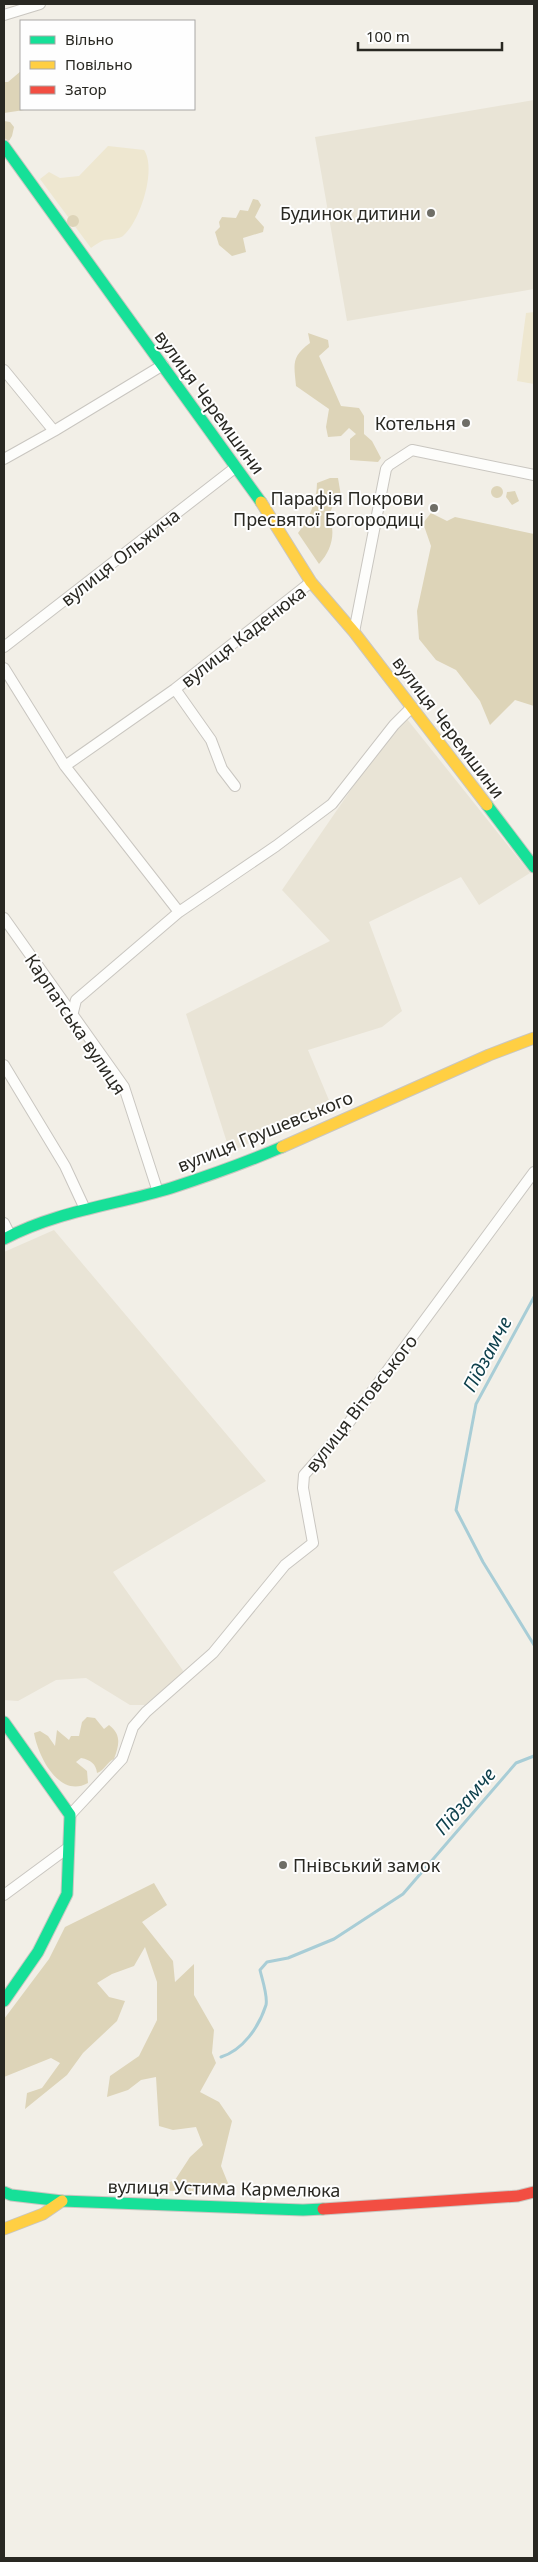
<svg xmlns="http://www.w3.org/2000/svg" width="538" height="2562" viewBox="0 0 538 2562" font-family="'Noto Sans',sans-serif">
	<style>
		.built { fill: #e9e4d6 }
		.green { fill: #eee7d0 }
		.forest { fill: #ddd4b8 }
		.lines { fill: none; stroke-linecap: round; stroke-linejoin: round }
		.stream { stroke: #a8cdd6; stroke-width: 3 }
		.street-casing { stroke: #c9c6c0; stroke-width: 12 }
		.fast-casing { stroke: #c9c6c0; stroke-width: 13 }
		.slow-casing { stroke: #c9c6c0; stroke-width: 13 }
		.jam-casing { stroke: #c9c6c0; stroke-width: 13 }
		.street { stroke: #fdfdfb; stroke-width: 10 }
		.fast { stroke: #16e098; stroke-width: 11 }
		.slow { stroke: #ffcf43; stroke-width: 11 }
		.jam { stroke: #f24e42; stroke-width: 11 }
		.poi-dot { fill: #6f6e67; stroke: #fefefe; stroke-width: 2 }
		.labels { text-anchor: middle; dominant-baseline: central; stroke-width: 4; stroke-linejoin: round; paint-order: stroke }
		.poi-label { font-size: 18px; fill: #292822; stroke: #fefefe; text-anchor: end }
		.street-label { font-size: 18px; fill: #292822; stroke: #fefefe }
		.water-label { font-size: 19px; font-style: italic; fill: #0e404c; stroke: #fefefe }
	</style>
	<rect width="100%" height="100%" fill="#f2efe7"/>
	<path class="built" d="M534 100V289L347 321 315 137Z
		M403 714 530 873 479 905 461 877 369 922 402 1011 382 1027 308 1050 331 1105 230 1152 186 1014 330 941 282 890Z
		M54 1230 266 1481 113 1572 184 1672 145 1705H130L86 1678 56 1680 18 1701 4 1700V1252Z"/>
	<path class="green" d="M108 146 144 150C157 169 140 222 123 236 119 239 110 239 104 240 99 242 95 245 91 248L40 179 49 172 60 178 79 176Z
		M534 312V384L517 381 526 313Z"/>
	<path class="forest" d="M21 71V109H31L4 113V82H8Z
		M4 121 10 122 14 127 12 136 9 141 4 138Z
		M253 199 258 200 261 205 255 217 264 227 263 232 243 238 246 252 232 256 219 245 215 232 220 227 219 222 222 217 236 218 240 210 248 211Z
		M67 221a6 6 0 1 1 12 0a6 6 0 1 1-12 0Z
		M308 333 328 340 329 347 319 356 341 406 359 408 364 416V434L372 441 381 458 378 462 350 460V439L356 434 349 428 341 436 328 437 326 427 329 409 296 386C294 364 291 357 310 343Z
		M330 478H338L341 496 335 501 329 515C336 533 332 550 319 564L298 533C309 519 317 501 317 483Z
		M491 492a6 6 0 1 1 12 0a6 6 0 1 1-12 0Z
		M515 491 519 501 512 505 506 497 507 492Z
		M431 513 447 521 455 517 534 534V706L515 700 490 725 480 701 456 670 436 660 419 639 417 611 431 546 423 523Z
		M87 1717 95 1718 104 1729 109 1725C122 1735 119 1745 114 1759 107 1762 105 1770 97 1773 96 1764 91 1760 81 1758L76 1762 87 1771 88 1783C59 1799 38 1756 34 1733L40 1731 48 1736 55 1746 57 1730 69 1740 71 1736H79L82 1722Z
		M154 1883 167 1905 142 1922 173 1961 175 1982 194 1964V1995L214 2030 212 2053 216 2063 200 2092 219 2102 232 2121 221 2166 232 2193 148 2190 175 2180 190 2157 203 2145 196 2127 173 2130 159 2126 156 2077 141 2080 128 2090 107 2097 110 2076 139 2056 157 2020V1982L145 1947 134 1966 112 1974 97 1983 109 1997 125 2001 117 2021 83 2053 67 2075 25 2109 27 2093 42 2088 60 2063 51 2058 4 2077V2019L49 1959 65 1927Z"/>
	<g class="lines">
		<path class="stream" d="M534 1297 476 1404 456 1510 483 1562 534 1645
			M221 2057C243 2050 259 2027 266 2005 268 1996 262 1979 260 1970L267 1962 288 1958 334 1939 403 1894 516 1763 534 1756"/>
		<g class="street-casing">
			<path id="street" d="M4 15 40 4
				M4 370 54 431
				M4 459 54 431 163 365
				M354 632 386 469 389 465 412 450 534 475
				M4 647 236 467
				M4 668 65 766 179 912
				M175 689 211 740 222 769 235 786
				M65 766 175 689 311 582
				M4 918 124 1087 158 1192
				M72 1016 76 1000 179 912 276 846 332 804 394 725 412 707
				M4 1065 65 1166 85 1209
				M4 1223 10 1235
				M70 1815 122 1759 133 1727 146 1712 213 1653 285 1565 313 1543 303 1488 304 1475 342 1432 534 1172
				M4 1895 69 1847"/>
		</g>
		<g class="fast-casing">
			<path id="fast" d="M4 146 261 502
				M487 805 534 867
				M4 1239C56 1211 116 1205 171 1188 208 1176 247 1162 282 1147
				M4 1722 70 1815 67 1894 38 1952 4 2001
				M4 2192 11 2195 62 2201 303 2210 323 2209"/>
		</g>
		<g class="slow-casing">
			<path id="slow" d="M261 502 311 582 354 632 487 805
				M282 1147 489 1055 534 1038
				M4 2229 43 2214 62 2201"/>
		</g>
		<g class="jam-casing">
			<path id="jam" d="M323 2209 518 2196 534 2192"/>
		</g>
		<use href="#street" class="street"/>
		<use href="#fast" class="fast"/>
		<use href="#slow" class="slow"/>
		<use href="#jam" class="jam"/>
	</g>
	<g class="poi-dot">
		<circle cx="431" cy="213" r="5"/>
		<circle cx="466" cy="423" r="5"/>
		<circle cx="434" cy="508" r="5"/>
		<circle cx="283" cy="1865" r="5"/>
	</g>
	<g class="labels">
		<g class="poi-label">
			<text x="421" y="213">Будинок дитини</text>
			<text x="456" y="423">Котельня</text>
			<text x="424" y="498">Парафія Покрови<tspan x="424" dy="21">Пресвятої Богородиці</tspan></text>
			<text x="293" y="1865" text-anchor="start">Пнівський замок</text>
		</g>
		<g class="street-label">
			<text transform="translate(210 402) rotate(54)">вулиця Черемшини</text>
			<text transform="translate(120 557) rotate(-38)">вулиця Ольжича</text>
			<text transform="translate(243 636) rotate(-38)">вулиця Каденюка</text>
			<text transform="translate(449 727) rotate(53)">вулиця Черемшини</text>
			<text transform="translate(76 1024) rotate(56)">Карпатська вулиця</text>
			<text transform="translate(265 1131) rotate(-22)">вулиця Грушевського</text>
			<text transform="translate(361 1403) rotate(-52)">вулиця Вітовського</text>
			<text transform="translate(224 2188) rotate(1)">вулиця Устима Кармелюка</text>
		</g>
		<g class="water-label">
			<text transform="translate(487 1354) rotate(-62)">Підзамче</text>
			<text transform="translate(465 1801) rotate(-49)">Підзамче</text>
		</g>
	</g>
	<rect width="538" height="2562" fill="none" stroke="#292822" stroke-width="10"/>
	<rect x="20" y="20" width="175" height="90" fill="#fefefe" stroke="#a9a8a6"/>
	<rect x="30" y="36" width="25" height="8" fill="#16e098" stroke="#a9a8a6"/>
	<text x="65" y="45" font-size="15" fill="#292822">Вільно</text>
	<rect x="30" y="61" width="25" height="8" fill="#ffcf43" stroke="#a9a8a6"/>
	<text x="65" y="70" font-size="15" fill="#292822">Повільно</text>
	<rect x="30" y="86" width="25" height="8" fill="#f24e42" stroke="#a9a8a6"/>
	<text x="65" y="95" font-size="15" fill="#292822">Затор</text>
	<path d="M358 42v8h144v-8" fill="none" stroke="#292822" stroke-width="2.5"/>
	<text x="366" y="42" font-size="15" fill="#292822" stroke="#fefefe" stroke-width="4" paint-order="stroke">100 m</text>
</svg>
